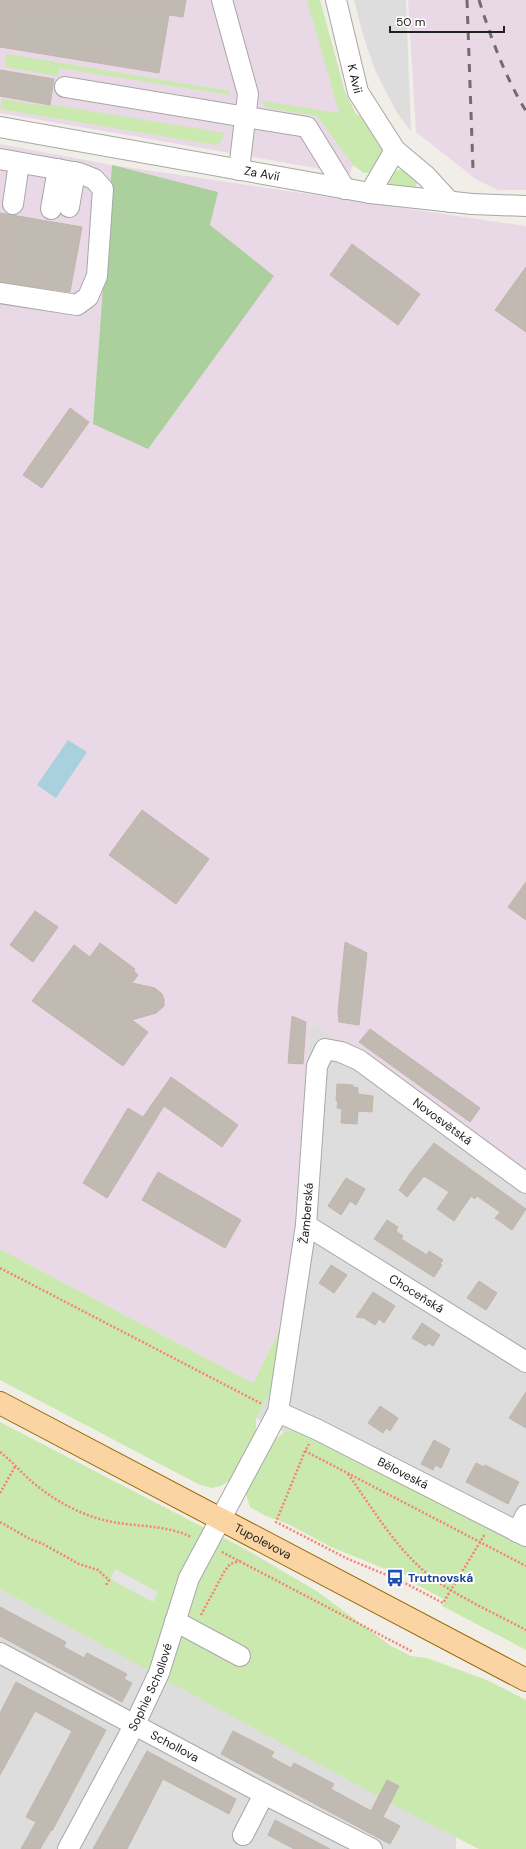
<svg xmlns="http://www.w3.org/2000/svg" width="526" height="1849" viewBox="0 0 526 1849" font-family="'DM Sans',sans-serif">
	<style>
		.residential { fill: #dedddd }
		.industrial { fill: #e9d9e6 }
		.grass { fill: #cae9af; fill-rule: evenodd }
		.forest { fill: #abcf9d }
		.parking { fill: #e4e4e4 }
		.water { fill: #a9d0dd }
		.building { fill: #c1bab3; stroke: #c2b5aa }
		.lines { fill: none; stroke-linecap: round; stroke-linejoin: round }
		.minor-casing { stroke: #a7a7a7; stroke-width: 22 }
		.major-casing { stroke: #996a03; stroke-width: 24 }
		.path { stroke: #f78172; stroke-width: 2.5; stroke-dasharray: 2 2; stroke-linecap: butt }
		.minor { stroke: #fff; stroke-width: 20 }
		.major { stroke: #fad5a3; stroke-width: 22 }
		.rail { stroke: #6e6e6e; stroke-width: 3; stroke-dasharray: 8 8; stroke-linecap: butt }
		.labels { text-anchor: middle; dominant-baseline: central; stroke-width: 4; stroke-linejoin: round; paint-order: stroke }
		.street-label { font-size: 12px; fill: #202020; stroke: #fff }
		.transit-label { font-size: 12px; font-weight: bold; fill: #164399; stroke: #fff; text-anchor: start }
	</style>
	<rect width="100%" height="100%" fill="#f1eee7"/>
	<path class="residential" d="M354 0H406L411 131 397 113 375 70 363 35Z
		M311 1021 526 1176V1547L306 1432 294 1430 284 1432 256 1418 266 1399 275 1390 286 1317Z
		M0 1589 456 1837V1849H0Z"/>
	<path class="industrial" d="M0 0H320L345 92 356 114 362 117 364 173 353 165 350 174 0 113Z
		M408 0H526V190H498L477 180 416 132Z
		M0 144 112 165 526 226V1176L311 1021 286 1317 253 1383 0 1249Z"/>
	<path class="grass" d="M307 0H320L345 92 356 114 362 117 382 148V160L373 173H364L353 165 317 116 270 108 265 106 261 101 339 113Z
		M7 54 230 91V95L59 68 58 76 5 67Z
		M2 99 47 106 48 104 224 133C223 139 221 144 215 145L0 109Z
		M399 170H405L416 177 417 184 414 188 409 190 384 184 390 172Z
		M0 1249 253 1383 286 1317 275 1390 266 1399 256 1418V1436L234 1477 221 1486 212 1488 198 1484 0 1380Z
		M0 1422 249 1551 318 1592 391 1646 411 1656 427 1658 489 1681 526 1700V1849H479L416 1817 0 1589ZM387 1780 399 1786 392 1799 380 1793Z
		M294 1430 306 1432 526 1547V1650L442 1606 445 1600 412 1582 414 1579 402 1573 400 1575 331 1547 288 1524 266 1516 250 1507 245 1492 276 1439 284 1432Z"/>
	<path class="forest" d="M112 165 218 192 210 225 274 276 148 449 93 424Z"/>
	<path class="parking" d="M115 1569 158 1592 153 1602 110 1579Z"/>
	<path class="water" d="M68 740 87 752 56 798 37 785Z"/>
	<path class="building" d="M0 0H186L183 17 169 15 159 73 0 47Z
		M0 70 54 79 50 105 0 96Z
		M0 213 82 227 70 292 0 282Z
		M352 244 420 294 398 325 330 275Z
		M526 267V332L495 310Z
		M70 408 89 422 42 488 23 475Z
		M142 810 209 859 176 904 109 855Z
		M526 882V920L508 907Z
		M35 911 58 927 33 962 10 945Z
		M345 942 367 953 359 1025 339 1022 338 1012Z
		M100 943 135 969 134 971 138 975 132 983 155 988 162 994 164 999V1006L156 1013 132 1020 148 1032 123 1066 32 1001 74 945 90 957Z
		M292 1016 306 1022 303 1064 288 1063Z
		M370 1029 480 1108 470 1122 359 1042Z
		M171 1077 238 1125 222 1147 164 1106 107 1198 83 1183 128 1108 143 1117Z
		M337 1084 353 1085V1087L358 1088V1094L373 1096 372 1112 358 1111 357 1124 341 1123 342 1109 337 1108 338 1101H336Z
		M434 1143 526 1209 512 1230 495 1218 500 1212 477 1196 475 1199 471 1196 454 1221 437 1209 449 1192 424 1176 407 1197 399 1190 411 1172Z
		M158 1172 241 1220 225 1248 142 1200Z
		M346 1178 365 1189 356 1205 350 1201 341 1215 328 1206Z
		M387 1220 398 1227 396 1231 403 1236 401 1239 427 1255 429 1251 443 1260 440 1264 442 1265 434 1277 374 1239Z
		M331 1265 347 1275 334 1293 319 1283Z
		M479 1281 497 1293 486 1310 467 1298Z
		M373 1292 395 1306 384 1323 379 1319 375 1325 364 1318 356 1317Z
		M422 1323 440 1335 433 1346 428 1343 426 1346 412 1338Z
		M526 1392V1428L509 1418Z
		M380 1406 398 1418 390 1431 386 1428 383 1433 368 1423Z
		M434 1440 450 1449 441 1468 435 1465 433 1470 421 1464Z
		M476 1463 484 1467 485 1465 519 1482 508 1504 466 1482Z
		M0 1607 66 1642 64 1647 84 1658 87 1653 127 1674 124 1679 132 1683 122 1702 0 1636Z
		M16 1682 106 1730 52 1831 51 1830 40 1849H21L36 1822 26 1817 72 1731 35 1711 0 1775V1713Z
		M233 1731 274 1752 271 1757 291 1768 294 1763 334 1784 331 1789 371 1811 387 1780 399 1786 383 1817 400 1826 390 1844 221 1754Z
		M147 1751 236 1799 229 1814 163 1779 127 1849H93Z
		M275 1820 298 1832 330 1849H294L268 1835Z"/>
	<g class="lines">
		<g class="minor-casing">
			<g id="minor">
				<path d="M222 0 248 94 239 170"/>
				<path id="s1" d="M336 0 358 92 395 150 426 176 450 202"/>
				<path d="M65 87 307 127 345 189"/>
				<path id="s2" d="M0 127 370 193 472 204 526 206"/>
				<path d="M0 159 79 173 94 179 103 189 97 276 88 297 77 305 0 293"/>
				<path d="M370 193 395 150"/>
				<path d="M13 204 19 163"/>
				<path d="M69 207 75 172"/>
				<path d="M51 209 58 169"/>
				<path id="s3" d="M306 1225 526 1362"/>
				<path id="s4" d="M278 1412 316 1429 526 1536"/>
				<path d="M517 1532 526 1515"/>
				<path d="M175 1621 240 1656"/>
				<path id="s5" d="M0 1653 264 1794 372 1849"/>
				<path d="M243 1835 264 1794"/>
				<path id="s6" d="M68 1849 135 1724 159 1673 189 1578 278 1412 306 1225 317 1066 325 1049 341 1052 359 1060 526 1183"/>
			</g>
		</g>
		<g class="major-casing">
			<g id="major">
				<path id="s7" d="M0 1403 526 1680"/>
			</g>
		</g>
		<path class="path" d="M0 1268 262 1404
			M309 1444 305 1451 526 1566
			M305 1451 276 1522 348 1559 399 1580 443 1603 485 1534
			M0 1452C13 1462 23 1475 36 1485 58 1503 85 1517 113 1522 139 1527 167 1525 191 1537
			M348 1474C373 1509 396 1549 430 1576 456 1596 496 1614 526 1630
			M0 1493 16 1465
			M0 1522 30 1539 43 1544 79 1564 98 1570 109 1580 106 1585
			M222 1552 413 1652
			M201 1615 224 1572 230 1564 240 1561"/>
		<use href="#minor" class="minor"/>
		<use href="#major" class="major"/>
		<path class="rail" d="M467 0 473 169
			M479 0C491 38 505 77 526 111"/>
	</g>
	<defs>
		<g id="bus-bare" transform="scale(1.38)"><path d="M-5-6H5V4H4V6H2V4H-2V6H-4V4H-5ZM-3.5-4V0h7V-4ZM-3.5 1.2v1.5H-2V1.2ZM2 1.2v1.5H3.5V1.2Z" fill="#1a4fb4" stroke="#fff" stroke-width="2.5" paint-order="stroke"/></g>
	</defs>
	<g fill-rule="evenodd">
		<use href="#bus-bare" x="395" y="1578"/>
	</g>
	<g class="labels">
		<g class="street-label">
			<text stroke="none"><textPath href="#s1" startOffset="81">K Avii</textPath></text>
			<text stroke="none"><textPath href="#s2" startOffset="266">Za Avií</textPath></text>
			<text stroke="none"><textPath href="#s6" startOffset="993">Novosvětská</textPath></text>
			<text stroke="none"><textPath href="#s6" startOffset="687">Žamberská</textPath></text>
			<text stroke="none"><textPath href="#s3" startOffset="130">Choceňská</textPath></text>
			<text stroke="none"><textPath href="#s4" startOffset="139">Běloveská</textPath></text>
			<text stroke="none"><textPath href="#s7" startOffset="297">Tupolevova</textPath></text>
			<text stroke="none"><textPath href="#s6" startOffset="182">Sophie Schollové</textPath></text>
			<text stroke="none"><textPath href="#s5" startOffset="198">Schollova</textPath></text>
		</g>
		<g class="transit-label">
			<text x="408" y="1578">Trutnovská</text>
		</g>
	</g>
	<path d="M390 26v6h114v-6" fill="none" stroke="#202020" stroke-width="2"/>
	<text x="396" y="26" font-size="12" fill="#202020" stroke="#ffffff" stroke-width="3" paint-order="stroke">50 m</text>
</svg>
